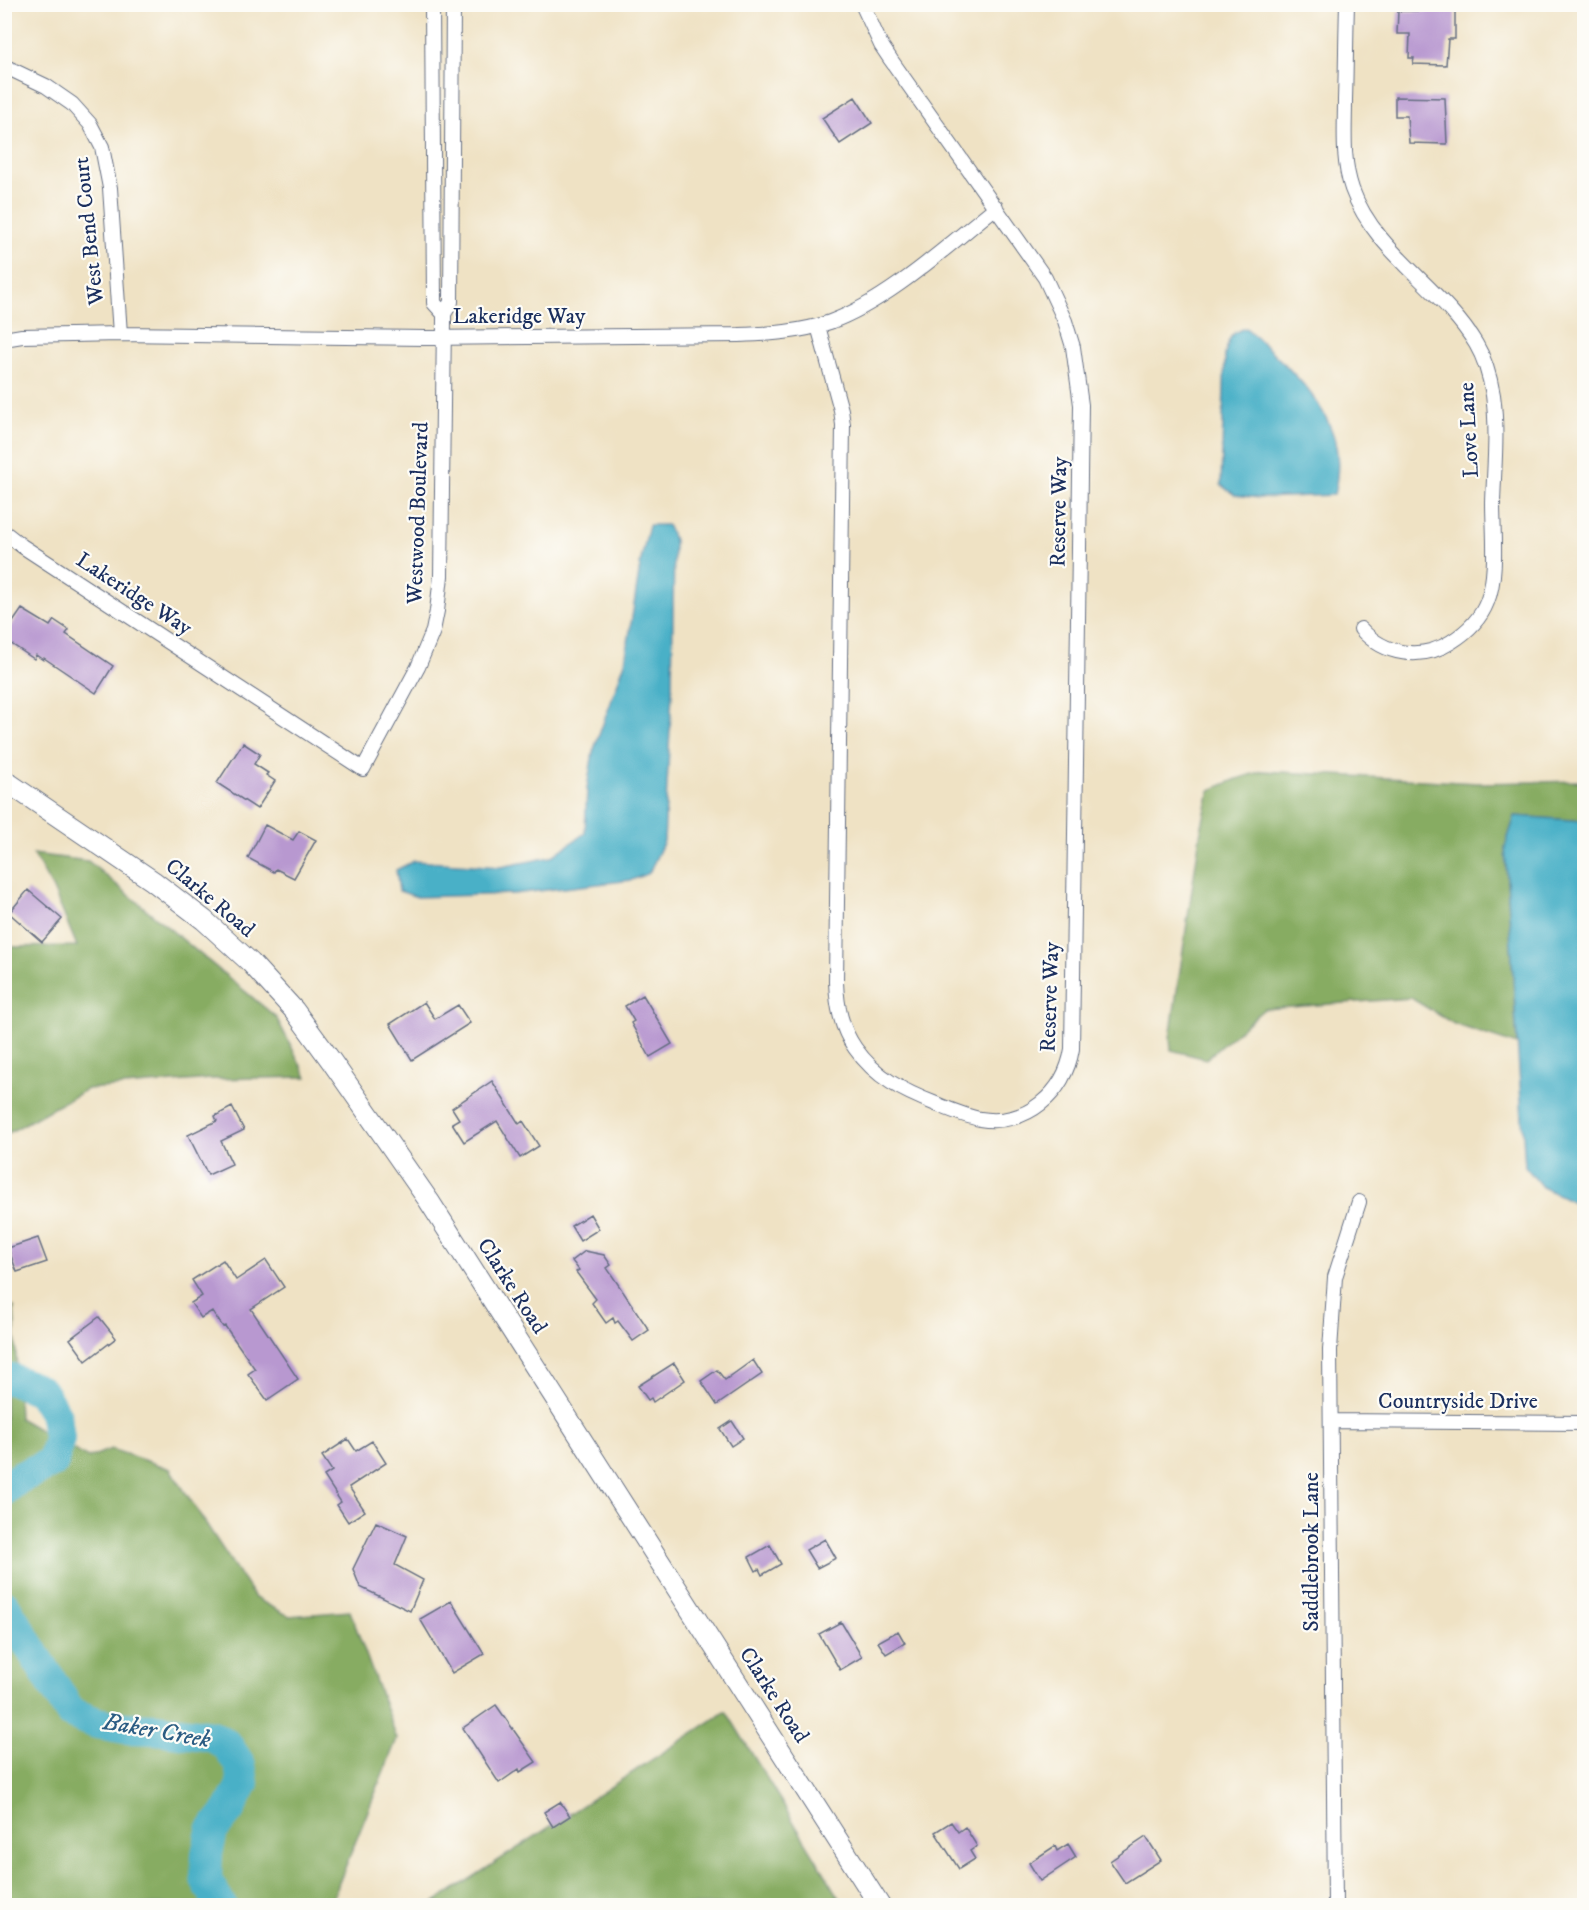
<svg xmlns="http://www.w3.org/2000/svg" width="1589" height="1910" viewBox="0 0 1589 1910" font-family="'IM FELL DW Pica',serif">
	<style>
		.forest { fill: #87ac62; stroke: #516e60; stroke-width: 1.5 }
		.water { fill: #48b0c7; stroke: #327092; stroke-width: 1.5 }
		.lines { fill: none; stroke-linecap: round; stroke-linejoin: round }
		.river { stroke: #48b0c7; stroke-width: 32 }
		.building { fill: #b898d0 }
		.street-casing { stroke: #656e82; stroke-width: 16 }
		.secondary-casing { stroke: #656e82; stroke-width: 22 }
		.street { stroke: #fff; stroke-width: 14 }
		.secondary { stroke: #fff; stroke-width: 20 }
		.labels { text-anchor: middle; dominant-baseline: central; stroke-width: 4.5; stroke-linejoin: round; paint-order: stroke }
		.street-label { font-size: 22px; fill: #1b2f5e; stroke: #fdfcf7 }
		.water-label { font-size: 24px; font-style: italic; fill: #2b5c83; stroke: #fdfcf7 }
	</style>
	<rect width="100%" height="100%" fill="#fdfcf7"/>
	<filter id="ink" filterUnits="userSpaceOnUse"><feTurbulence type="fractalNoise" baseFrequency=".0167" numOctaves="2"/><feDisplacementMap in="SourceGraphic" scale="12" xChannelSelector="R" yChannelSelector="G"/><feConvolveMatrix kernelMatrix="1 2 1 2 8 2 1 2 1" color-interpolation-filters="sRGB"/></filter>
	<filter id="wash" filterUnits="userSpaceOnUse"><feTurbulence type="fractalNoise" baseFrequency=".008" numOctaves="4" result="noise"/><feDisplacementMap in="SourceGraphic" scale="24" xChannelSelector="R" yChannelSelector="G"/><feGaussianBlur stdDeviation="1.35" result="paint"/><feColorMatrix in="noise" values="0 0 0 0 0 0 0 0 0 0 0 0 0 0 0 0 0 1.4 0 .05"/><feComposite in="paint" operator="in"/></filter>
	<g filter="url(#wash)">
		<rect width="100%" height="100%" fill="#efe2c4"/>
		<path class="forest" d="M1262 771 1477 783 1584 781V821L1515 816 1505 847 1517 1045 1454 1024 1411 998 1264 1009 1206 1059 1171 1050 1170 1038 1200 835 1210 790 1237 779Z
			M33 854 88 861 276 1017 307 1077 211 1079 87 1089 5 1135V947L77 946 53 889Z
			M5 1303 14 1307 19 1418 88 1458 111 1449 170 1469 255 1598 289 1616 350 1611 397 1739 330 1905H5Z
			M726 1711 844 1905 429 1906Z"/>
		<path class="water" d="M1246 328C1281 360 1332 403 1337 453 1339 467 1337 481 1334 495L1259 498 1235 495 1221 485 1225 354C1229 339 1230 332 1246 328Z
			M649 525H667L674 540 672 693 664 841 649 873 632 880 513 894 417 897 399 891 396 870 414 861 501 867 551 857 585 833 587 788 593 752 625 662 641 560Z
			M1515 816 1584 821V1204H1578L1542 1187 1525 1166 1505 847Z"/>
		<g class="lines">
			<path class="river" d="M4 1379H12L41 1391 56 1416 59 1438 53 1462 19 1478 4 1490
				M4 1605 71 1713 97 1723 125 1728 156 1729 212 1736 227 1745 240 1765 243 1783 229 1810 212 1831 207 1854 206 1879 221 1906"/>
		</g>
		<g id="blocks">
			<path class="building" d="M1426 8 1455 9V39H1448L1446 65 1413 64 1414 58H1409L1410 34H1397L1398 11H1426Z
				M855 97 872 123 840 144 822 118Z
				M1395 97 1445 98 1447 144 1409 143 1407 116H1395Z
				M22 609 50 626 54 620 69 630 66 634 113 666 96 693 44 658 43 660 36 655 34 659 4 639V635Z
				M243 743 260 754 254 764 268 773 266 775 275 781 257 809 217 783Z
				M265 825 293 840 299 831 316 840 294 878 276 869 274 872 248 858Z
				M28 890 62 919 42 942 9 913Z
				M643 995 672 1044 650 1057 631 1023 634 1021 625 1006Z
				M424 1002 435 1019 458 1005 470 1023 412 1060 390 1024Z
				M492 1081 519 1124 523 1121 539 1146 520 1158 497 1121 464 1142 452 1123 459 1119 452 1108Z
				M232 1107 244 1130 221 1141 232 1164 208 1175 188 1135 217 1121 215 1116Z
				M590 1214 599 1229 580 1241 571 1226Z
				M38 1238 47 1262 17 1272 8 1248Z
				M585 1251 604 1255 611 1265 607 1268 649 1330 633 1341 618 1321 615 1323 613 1318 606 1323 592 1303 596 1299 576 1272 579 1270 572 1261Z
				M223 1260 236 1280 266 1260 284 1287 251 1309 298 1379 267 1400 248 1374 255 1369 225 1326 223 1327 212 1311 201 1318 191 1303 202 1296 192 1280Z
				M99 1317 116 1338 86 1361 70 1339Z
				M753 1360 762 1374 717 1405 701 1381 717 1370 725 1380Z
				M674 1363 685 1380 653 1402 651 1398 648 1400 638 1386Z
				M732 1421 743 1438 731 1446 720 1429Z
				M348 1439 356 1451 372 1441 386 1463 349 1487 365 1511 348 1522 337 1505 341 1502 324 1476 332 1471 322 1456Z
				M376 1522 407 1536 395 1565 423 1580 410 1611 360 1587 353 1569Z
				M825 1539 836 1558 817 1568 806 1550Z
				M770 1545 781 1564 762 1575 759 1569 756 1571 749 1557Z
				M451 1601 484 1654 452 1673 420 1619Z
				M841 1622 862 1657 840 1670 819 1634Z
				M898 1631 905 1643 886 1654 878 1642Z
				M496 1705 536 1762 520 1772 519 1769 499 1783 463 1728Z
				M560 1802 570 1816 553 1827 544 1812Z
				M951 1822 958 1832 965 1827 977 1846 970 1851 975 1859 959 1869 935 1832Z
				M1146 1837 1161 1860 1125 1883 1110 1861Z
				M1068 1844 1076 1857 1040 1881 1029 1863 1055 1846 1057 1851Z"/>
		</g>
	</g>
	<g filter="url(#ink)">
		<use href="#blocks" fill-opacity="0" stroke="#656e82" stroke-width="1.5"/>
		<g class="lines">
			<g class="street-casing">
				<path id="street" d="M432 4 434 303 444 314
					M1347 4C1346 36 1346 68 1345 100 1345 130 1342 160 1352 189 1375 253 1442 287 1476 344 1485 359 1490 377 1493 395 1498 430 1494 468 1493 503 1493 533 1498 575 1487 602 1480 620 1467 632 1451 642 1421 661 1384 655 1361 629
					M4 66 46 86 72 104 90 124 102 147 110 188 120 334
					M818 326 841 410 843 425 836 982C837 1006 841 1028 855 1048 876 1078 903 1091 936 1104 951 1110 965 1116 980 1119 1026 1127 1065 1093 1072 1049L1081 405 1073 347 1065 321 1045 278 891 60 881 45 862 4
					M4 339 22 336 120 334 425 338 739 335C770 334 801 332 830 322 888 301 947 246 996 207
					M4 532 22 546 363 769 418 667 433 631 437 611 441 576 444 320V314L451 302 453 4
					M1332 1421 1584 1423
					M1335 1906 1330 1350 1335 1277 1359 1202"/>
			</g>
			<g class="secondary-casing">
				<path id="secondary" d="M4 780 153 881 204 920 251 963 294 1010 332 1062 429 1201 880 1906"/>
			</g>
			<use href="#street" class="street"/>
			<use href="#secondary" class="secondary"/>
		</g>
	</g>
	<g class="labels">
		<g class="street-label">
			<text transform="translate(89 231) rotate(-96)">West Bend Court</text>
			<text x="519" y="316">Lakeridge Way</text>
			<text transform="translate(1469 430) rotate(-93)">Love Lane</text>
			<text transform="translate(1059 512) rotate(-89)">Reserve Way</text>
			<text transform="translate(418 513) rotate(-88)">Westwood Boulevard</text>
			<text transform="translate(134 594) rotate(33)">Lakeridge Way</text>
			<text transform="translate(210 898) rotate(40)">Clarke Road</text>
			<text transform="translate(1050 997) rotate(-88)">Reserve Way</text>
			<text transform="translate(512 1286) rotate(57)">Clarke Road</text>
			<text x="1458" y="1401">Countryside Drive</text>
			<text transform="translate(1311 1552) rotate(-90)">Saddlebrook Lane</text>
			<text transform="translate(774 1695) rotate(57)">Clarke Road</text>
		</g>
		<g class="water-label">
			<text transform="translate(157 1731) rotate(10)">Baker Creek</text>
		</g>
	</g>
	<rect width="1589" height="1910" fill="none" stroke="#fdfcf7" stroke-width="24"/>
</svg>
